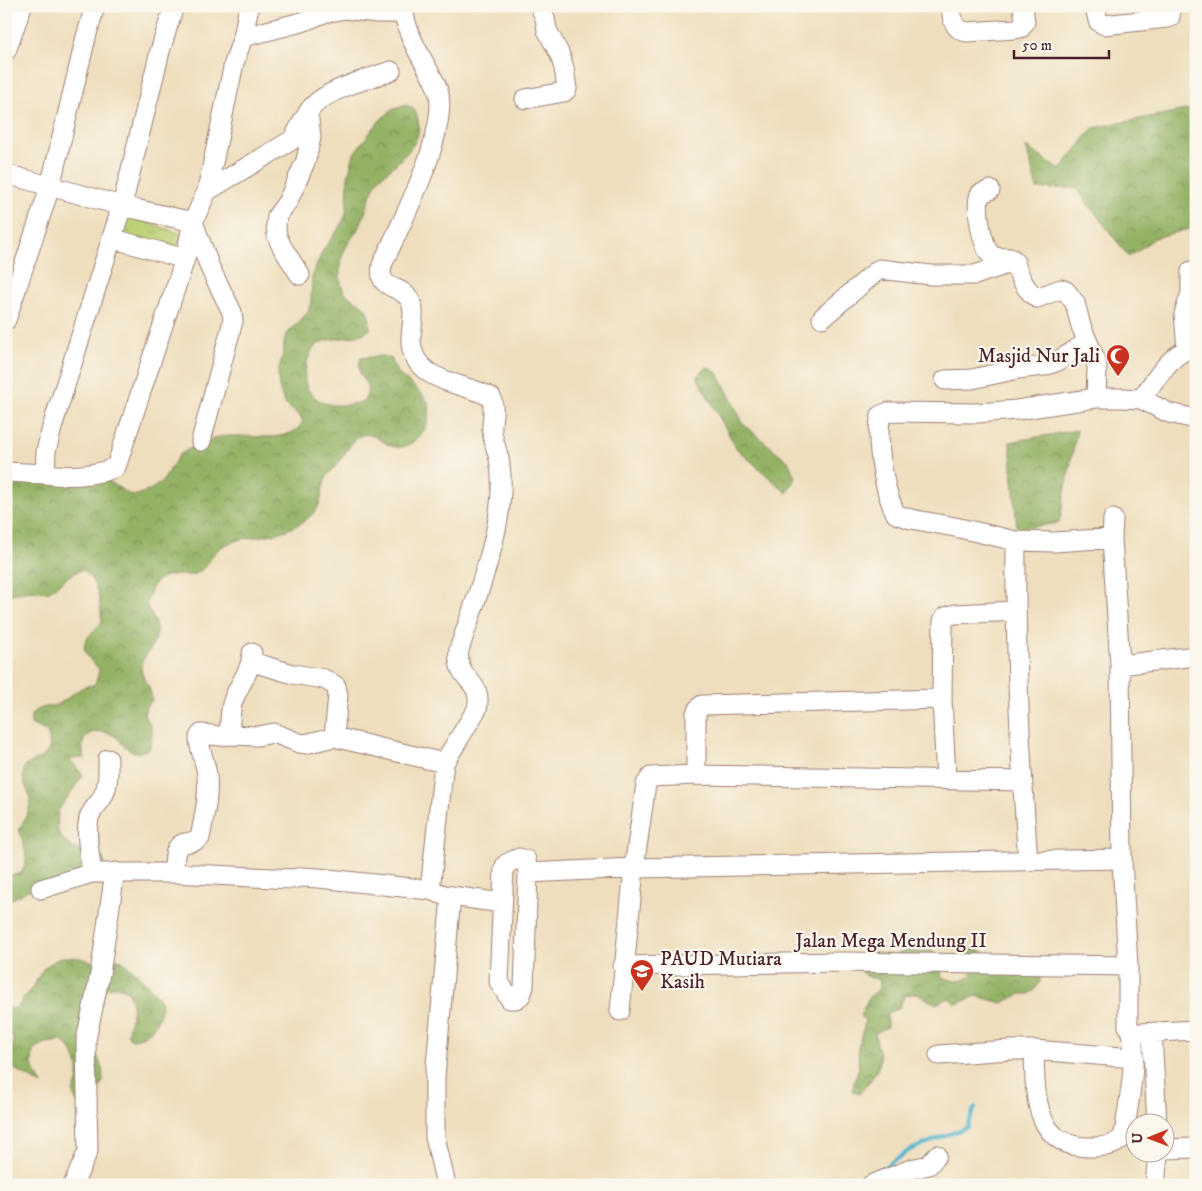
<svg xmlns="http://www.w3.org/2000/svg" width="1202" height="1191" viewBox="0 0 1202 1191" font-family="'IM FELL DW Pica',serif">
	<style>
		.grass { fill: url(#grass-tufts); stroke: #827850 }
		.forest { fill: url(#forest-crowns); stroke: #6f6848 }
		.lines { fill: none; stroke-linecap: round; stroke-linejoin: round }
		.stream { stroke: #4fb4ce; stroke-width: 4 }
		.minor-casing { stroke: #9c7e74; stroke-width: 21 }
		.minor { stroke: #fff; stroke-width: 19 }
		.labels { text-anchor: middle; dominant-baseline: central; stroke-width: 4.5; stroke-linejoin: round; paint-order: stroke }
		.poi-label { font-size: 20px; fill: #4a1f2b; stroke: #fbf7ec; text-anchor: end }
		.street-label { font-size: 20px; fill: #4a1f2b; stroke: #fbf7ec }
	</style>
	<defs>
		<pattern id="grass-tufts" width="24" height="20" patternUnits="userSpaceOnUse" patternTransform="scale(1.25)"><rect width="24" height="20" fill="#bbd074"/><path d="M3 7l-1-3M5 7V3M7 7l1-3M15 17l-1-3M17 17v-4M19 17l1-3" fill="none" stroke="#a2b265"/></pattern>
		<pattern id="forest-crowns" width="20" height="18" patternUnits="userSpaceOnUse" patternTransform="scale(1.25)"><rect width="20" height="18" fill="#94b266"/><path d="M2 6a3 3 0 1 1 6 0M12 15a3 3 0 1 1 6 0" fill="none" stroke="#7b9054"/></pattern>
	</defs>
	<rect width="100%" height="100%" fill="#fbf7ec"/>
	<filter id="ink" filterUnits="userSpaceOnUse"><feTurbulence type="fractalNoise" baseFrequency=".02" numOctaves="2"/><feDisplacementMap in="SourceGraphic" scale="10" xChannelSelector="R" yChannelSelector="G"/><feConvolveMatrix kernelMatrix="1 2 1 2 8 2 1 2 1" color-interpolation-filters="sRGB"/></filter>
	<filter id="wash" filterUnits="userSpaceOnUse"><feTurbulence type="fractalNoise" baseFrequency=".0096" numOctaves="4" result="noise"/><feDisplacementMap in="SourceGraphic" scale="20" xChannelSelector="R" yChannelSelector="G"/><feGaussianBlur stdDeviation="1.12" result="paint"/><feColorMatrix in="noise" values="0 0 0 0 0 0 0 0 0 0 0 0 0 0 0 0 0 1.4 0 .05"/><feComposite in="paint" operator="in"/></filter>
	<g filter="url(#wash)">
		<rect width="100%" height="100%" fill="#eedebd"/>
		<path class="grass" d="M124 215 182 234 176 252 118 233Z"/>
		<path class="forest" d="M406 105 414 109C428 136 409 152 389 170 386 173 381 176 378 180 370 191 367 210 361 223 356 234 345 245 342 257 339 266 339 283 344 291 350 301 365 302 368 314 370 319 370 324 370 329 354 343 326 333 313 349 309 354 307 361 306 367 300 386 314 403 334 405 344 406 354 404 364 401 376 380 353 380 361 358L383 356 392 359C395 379 415 383 425 398 426 400 429 402 429 404 430 408 429 415 428 419 427 428 421 436 414 441 390 460 380 430 362 435 360 436 357 437 356 439 347 447 342 461 333 469 331 472 327 475 326 478 321 488 323 501 316 510 310 518 300 524 291 528 272 538 249 535 229 543 210 550 210 566 197 573 191 576 184 575 178 575 155 575 152 585 146 605 157 625 162 634 147 654 144 658 141 662 141 668 142 680 152 687 152 700L146 707 144 715C153 726 154 736 149 749 143 751 139 753 134 752 124 749 121 739 113 735 93 725 76 737 85 758L69 759 83 775 58 811 57 829 61 837 73 848 103 858 105 866 34 887C24 891 17 899 6 900V875L20 874C31 862 24 844 19 830 24 820 31 809 30 798 27 785 20 781 25 766 42 757 55 755 47 732L31 724V715C41 704 49 709 60 703 68 699 73 693 80 689 84 686 91 686 95 684L98 676 99 669C77 648 81 642 102 623 100 603 100 585 83 570 68 574 60 584 48 592L31 591 6 595V473L107 480 127 493 134 496 150 490 163 481 179 455 194 446C203 447 210 438 219 437 243 432 290 447 303 422L299 415 285 404 279 388 278 372 284 350V342L286 335 308 312 311 302 312 278 317 264 323 250 337 231 345 217 347 208 348 177 354 153 380 120 392 110Z
			M1196 108V227L1155 238 1129 257 1076 188 1037 189 1026 147 1060 170 1093 128Z
			M707 367 718 373 744 425 788 461 795 478 787 493 737 449 697 377Z
			M1077 430 1059 523 1017 529 1010 442Z
			M968 949C986 949 1001 962 1018 969 1025 973 1033 974 1040 976V982L1034 991 1029 994H1021L1002 1003 976 996 956 1004 949 998 938 1003H934L916 993 904 996 899 1008 887 1013V1027L882 1029 875 1034C876 1043 880 1051 880 1059 881 1069 866 1086 859 1094L853 1092 854 1080 859 1068 858 1048 865 1021 860 1016 869 997 878 990 880 980 866 976 860 970 866 954 872 951 894 956 907 950 913 952 933 951 939 958 942 978C956 980 962 984 972 974L966 956Z
			M61 957C69 957 77 957 84 959 89 960 94 963 99 963 105 962 112 958 118 959 127 961 156 994 162 1002 162 1018 149 1040 131 1039L128 1035C129 1016 137 1012 128 991L116 986 105 989 91 1040 102 1068 103 1081 94 1098 79 1105 73 1095C73 1089 78 1083 78 1076 80 1063 72 1048 62 1041L45 1043 33 1050 32 1065 42 1085 13 1068H9L6 1072V1052C21 1044 9 1035 6 1024 5 1019 6 1012 6 1007L13 1009 19 1006 25 995 35 985 37 979 45 967Z"/>
		<g class="lines">
			<path class="stream" d="M872 1175 910 1150 967 1127 975 1107
				M858 1185 866 1179"/>
		</g>
	</g>
	<g filter="url(#ink)">
		<g class="lines">
			<g class="minor-casing">
				<path id="minor" d="M174 6 160 51 122 206 53 424 46 451 45 474C67 477 96 476 116 467L185 259 193 222 207 191 234 63 243 37 249 6
					M403 6C405 28 415 47 426 66 430 74 435 81 438 90 450 131 400 225 382 265 377 292 400 283 410 300 417 312 410 329 411 342 414 383 463 382 491 397 496 410 491 419 492 431 493 443 499 453 500 465 508 521 476 597 459 650 455 683 484 678 477 709L444 763 430 890
					M951 6C952 18 953 30 967 32L1015 29 1021 28 1025 22 1023 6
					M1095 6 1098 21 1104 25 1167 18 1170 17 1171 6
					M243 37 302 22 324 13 345 9 377 13H404
					M6 51 22 6
					M525 99 564 92 567 89 564 68 560 55 547 30 545 18 540 6
					M6 174 122 206 193 222
					M990 190 980 194C975 207 982 249 993 257L1010 258 1014 260C1019 275 1024 289 1037 298L1061 289 1066 291 1075 303 1081 326 1096 361 1097 367 1096 398
					M207 191 292 140C299 130 304 117 312 107 328 89 368 79 391 71
					M193 222 211 270 232 312 233 321 201 441
					M111 238 185 259
					M300 275 282 247 277 236 276 226 277 216 288 201 306 160 311 137 308 112
					M822 318 879 269 931 275H975L1013 262
					M6 320 50 187 86 37 95 6
					M1187 349 1184 314 1191 293V271
					M945 380 972 379 1018 369 1044 366 1058 361 1081 346 1087 340
					M1141 399C1155 381 1172 350 1196 347
					M6 472 45 474
					M1112 538 1055 542 1016 541 955 527 911 519 896 514C884 492 875 440 881 415L889 412 977 413 1017 410 1096 398H1122L1141 399 1169 413 1196 419
					M1016 541C1015 648 1020 754 1028 861
					M252 662 293 674 324 679 336 686 338 695 334 737
					M1120 665 1196 656
					M229 735C230 725 230 713 232 704 237 686 252 671 252 653
					M696 775V713L698 709 702 705 942 699
					M946 779 942 699 943 621 945 617 955 614 1015 611
					M519 858 526 860 528 873 524 987 521 995 516 999H510L499 982 504 869 506 864Z
					M92 873C90 856 85 835 89 818 91 810 98 805 102 798 109 786 108 772 108 759
					M174 873C175 863 172 847 184 843 190 842 195 842 200 838 204 817 209 797 207 776 206 762 199 750 199 737L201 734 220 736 229 735 258 736 274 733 299 743 305 744 334 737 444 763
					M528 873 634 868 1122 859
					M41 889 92 873H174L292 879 302 877 319 878 430 890 444 895 502 903
					M623 966 841 962 1128 966
					M620 1011 634 868 646 784 651 777 696 775 1022 781
					M1140 1033 1196 1030
					M1152 1033 1157 1124
					M1034 1050C1035 1093 1033 1149 1093 1147 1106 1146 1116 1147 1124 1135 1127 1109 1141 1048 1128 1026V966L1122 859 1120 665 1112 538 1113 519
					M939 1055 1009 1050H1034L1134 1058
					M1164 1149 1196 1148
					M73 1185 88 1151 86 1040 100 974 115 872
					M446 1185 435 1137V1077L451 896
					M871 1185 911 1169 929 1165 937 1155
					M1155 1185 1158 1154"/>
			</g>
			<use href="#minor" class="minor"/>
		</g>
	</g>
	<defs>
		<g id="mosque-pin" transform="scale(1.25)"><path d="M0 17L-7.5 6A9.5 9.5 0 1 1 7.5 6Z" fill="#c8321e" stroke="#fbf7ec"/><path d="M3.5-4.9A6 6 0 1 0 3.5 4.9A5 5 0 1 1 3.5-4.9Z" fill="#fff"/></g>
		<g id="school-pin" transform="scale(1.25)"><path d="M0 17L-7.5 6A9.5 9.5 0 1 1 7.5 6Z" fill="#c8321e" stroke="#fbf7ec"/><path d="M0-5L7-2L0 1L-7-2ZM-4 1L0 2.5L4 1V4Q0 6-4 4Z" fill="#fff"/></g>
	</defs>
	<g fill-rule="evenodd">
		<use href="#mosque-pin" x="1118" y="356"/>
		<use href="#school-pin" x="642" y="971"/>
	</g>
	<g class="labels">
		<g class="poi-label">
			<text x="1100" y="356">Masjid Nur Jali</text>
			<text x="660" y="959" text-anchor="start">PAUD Mutiara<tspan x="660" dy="23">Kasih</tspan></text>
		</g>
		<g class="street-label">
			<text x="891" y="941">Jalan Mega Mendung II</text>
		</g>
	</g>
	<rect width="1202" height="1191" fill="none" stroke="#fbf7ec" stroke-width="25"/>
	<g transform="translate(1150 1138) rotate(269)"><circle r="24" fill="#fbf7ec" stroke="#b4a19f"/>
	<path d="M0-4L9 19L0 12L-9 19Z" fill="#c8321e"/>
	<text y="-8" font-size="14" font-weight="bold" text-anchor="middle" fill="#4a1f2b">U</text>
	</g>
	<path d="M1014 50v8h95v-8" fill="none" stroke="#4a1f2b" stroke-width="2.5"/>
	<text x="1022" y="50" font-size="15" fill="#4a1f2b" stroke="#fbf7ec" stroke-width="4" paint-order="stroke">50 m</text>
</svg>
